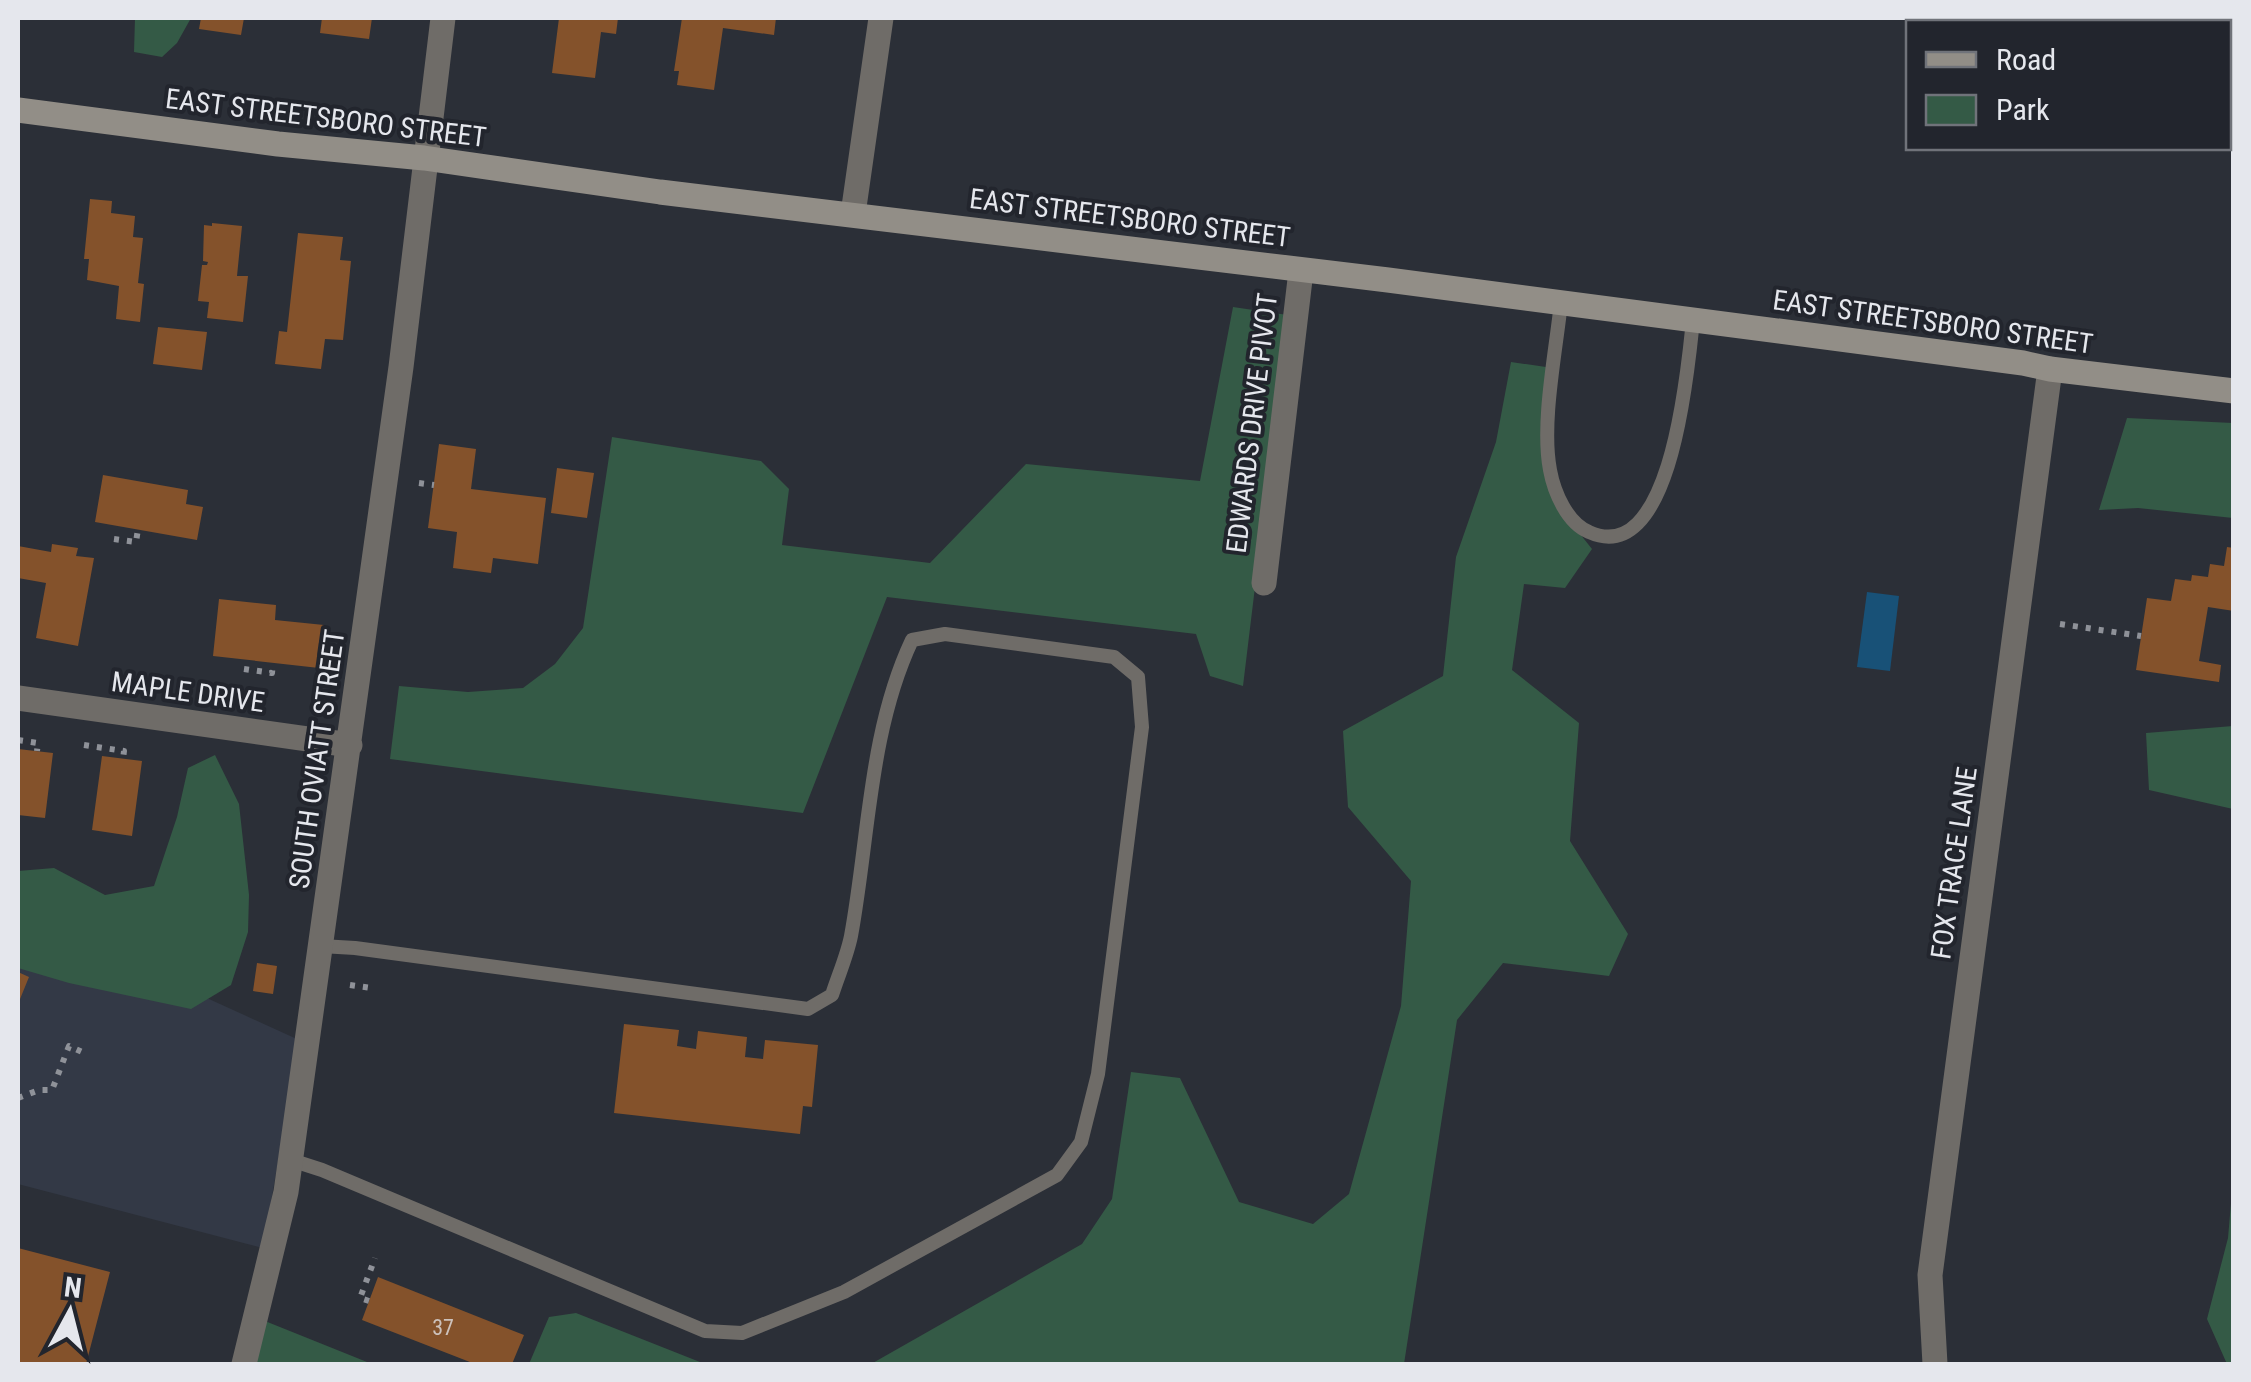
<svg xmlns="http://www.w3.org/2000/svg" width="2251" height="1382" viewBox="0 0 2251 1382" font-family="'Roboto Condensed',sans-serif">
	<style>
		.built { fill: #333946 }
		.green { fill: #345a46 }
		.water { fill: #185177 }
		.building { fill: #84522b }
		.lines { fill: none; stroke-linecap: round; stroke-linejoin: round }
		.path { stroke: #8f9299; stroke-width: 6; stroke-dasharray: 5 8; stroke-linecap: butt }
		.lane { stroke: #6f6c68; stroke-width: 14 }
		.street { stroke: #6f6c68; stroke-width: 25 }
		.secondary { stroke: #928e87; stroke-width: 25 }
		.labels { text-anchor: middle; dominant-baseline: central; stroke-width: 8; stroke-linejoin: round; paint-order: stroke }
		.number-label { font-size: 22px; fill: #cdc2bc }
		.street-label { font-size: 28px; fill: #e5e7ed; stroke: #22252d }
	</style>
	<rect width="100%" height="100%" fill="#2b2f37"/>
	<path class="built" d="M18 912 299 1040 263 1248 18 1184Z"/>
	<path class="green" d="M135 18H191L177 43 162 57 134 52Z
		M1233 307 1288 315 1243 686 1210 676 1196 634 887 597 803 813 390 759 399 686 468 692 523 688 555 664 583 628 612 437 761 461 789 489 782 545 930 563 1026 464 1200 481Z
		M1511 362 1546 367 1557 505 1592 549 1565 588 1524 584 1512 670 1579 723 1570 841 1628 934 1609 976 1503 963 1457 1020 1404 1364H871L1082 1244 1112 1199 1131 1072 1180 1078 1239 1202 1313 1224 1349 1194 1401 1006 1411 881 1348 807 1343 731 1443 676 1456 557 1496 442Z
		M2127 418 2233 423V518L2138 508 2099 510Z
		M2233 726V809L2149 790 2146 733Z
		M215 755 239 804 249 895 248 932 231 985 191 1009 69 983 18 968V871L54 868 105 895 154 886 177 817 188 768Z
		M2233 1180 2234 1364H2227L2207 1319 2228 1238Z
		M576 1313 705 1364H529L549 1317Z
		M255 1317 372 1364H242Z"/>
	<path class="water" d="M1867 592 1899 596 1890 671 1857 667Z"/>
	<path class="building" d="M201 18H244L241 35 199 29Z
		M322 18H372L369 39 320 33Z
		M559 18H618L616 34 601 32 595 78 552 73Z
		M682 18H776L774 35 723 28 714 90 677 85 679 71H674Z
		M90 199 112 201 111 213 135 216 133 237 143 238 138 283 144 284 140 322 116 319 119 286 87 280 89 259H84Z
		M212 223 242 226 237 276H248L243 322 207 318 209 302 198 301 202 265H207L208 262 203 261 204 225 212 226Z
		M298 233 343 237 340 260 351 261 343 340 325 339 321 369 275 364 279 331 287 332Z
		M158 327 207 332 202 370 153 364Z
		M439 444 476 449 471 489 546 498 538 564 493 558 491 573 453 568 457 532 428 528Z
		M557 468 594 473 587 518 551 513Z
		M103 475 188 490 186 504 203 507 197 540 95 522Z
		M52 544 78 548 76 556 94 558 78 646 36 638 46 583 18 578V546L51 552Z
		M2227 547 2234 548V611L2208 607 2199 661 2221 665 2219 682 2136 670 2147 598 2171 601 2175 579 2191 581 2192 575 2208 577 2210 564 2224 566Z
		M219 599 276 605 275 620 324 625 319 668 213 656Z
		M18 749 53 753 45 818 18 815Z
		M102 756 142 761 132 836 92 830Z
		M257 963 277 966 273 994 253 991Z
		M18 972 29 977 18 1004Z
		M624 1024 679 1030 677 1046 696 1049 698 1031 747 1037 745 1057 763 1059 765 1040 818 1045 812 1107 803 1106 800 1134 614 1113Z
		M18 1248 110 1272 86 1364H18Z
		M378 1277 524 1335 512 1364H475L362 1320Z"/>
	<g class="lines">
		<path class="path" d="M419 483 434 485
			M114 539 136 542 138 529
			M2060 624 2141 636
			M244 669 272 673 273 663
			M18 740 38 743 37 751
			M84 745 124 751 123 759
			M350 985 371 988
			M18 1098 39 1090H52L69 1046 82 1052
			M369 1301 360 1298 375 1258"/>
		<path class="lane" d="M1561 302C1556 351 1541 423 1550 470 1554 492 1567 523 1589 532 1672 570 1688 366 1693 320
			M291 1160 322 1170 705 1331 742 1333 844 1292 1057 1175 1081 1142 1098 1074 1142 727 1138 677 1114 657 945 634 912 640C869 731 869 838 851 936 847 956 838 976 832 995L808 1009 355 948 321 946"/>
		<path class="street" d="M853 214 881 18
			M1264 583 1301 271
			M18 698 350 745
			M244 1364 286 1192 401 367 443 18
			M1935 1364 1930 1275 2050 369"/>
		<path class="secondary" d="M18 110 278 144 424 158 660 192 1388 280 2023 363 2050 369 2234 391"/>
	</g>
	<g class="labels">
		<g class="number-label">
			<text x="443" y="1327">37</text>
		</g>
		<g class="street-label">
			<text transform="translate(326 118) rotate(7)">EAST STREETSBORO STREET</text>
			<text transform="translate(1130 218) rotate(7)">EAST STREETSBORO STREET</text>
			<text transform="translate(1933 322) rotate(8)">EAST STREETSBORO STREET</text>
			<text transform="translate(1252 423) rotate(-83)">EDWARDS DRIVE PIVOT</text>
			<text transform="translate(188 692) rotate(8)">MAPLE DRIVE</text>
			<text transform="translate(317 759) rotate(-82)">SOUTH OVIATT STREET</text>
			<text transform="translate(1954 863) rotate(-82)">FOX TRACE LANE</text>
		</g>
	</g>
	<rect width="2251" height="1382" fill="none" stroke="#e5e7ed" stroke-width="40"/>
	<rect x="1906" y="20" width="325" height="130" fill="#22252d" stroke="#70737a" stroke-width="2.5"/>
	<rect x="1926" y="52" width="50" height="15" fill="#928e87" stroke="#70737a" stroke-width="2.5"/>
	<text x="1996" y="70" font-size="30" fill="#e5e7ed">Road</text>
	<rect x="1926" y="95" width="50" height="30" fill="#345a46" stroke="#70737a" stroke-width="2.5"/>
	<text x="1996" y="120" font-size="30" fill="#e5e7ed">Park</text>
	<g transform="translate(70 1312) rotate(7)" stroke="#22252d" stroke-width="8" paint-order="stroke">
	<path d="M0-8L18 38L0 25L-18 38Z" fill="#e5e7ed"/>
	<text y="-15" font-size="28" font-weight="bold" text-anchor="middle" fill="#e5e7ed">N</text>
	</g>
</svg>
